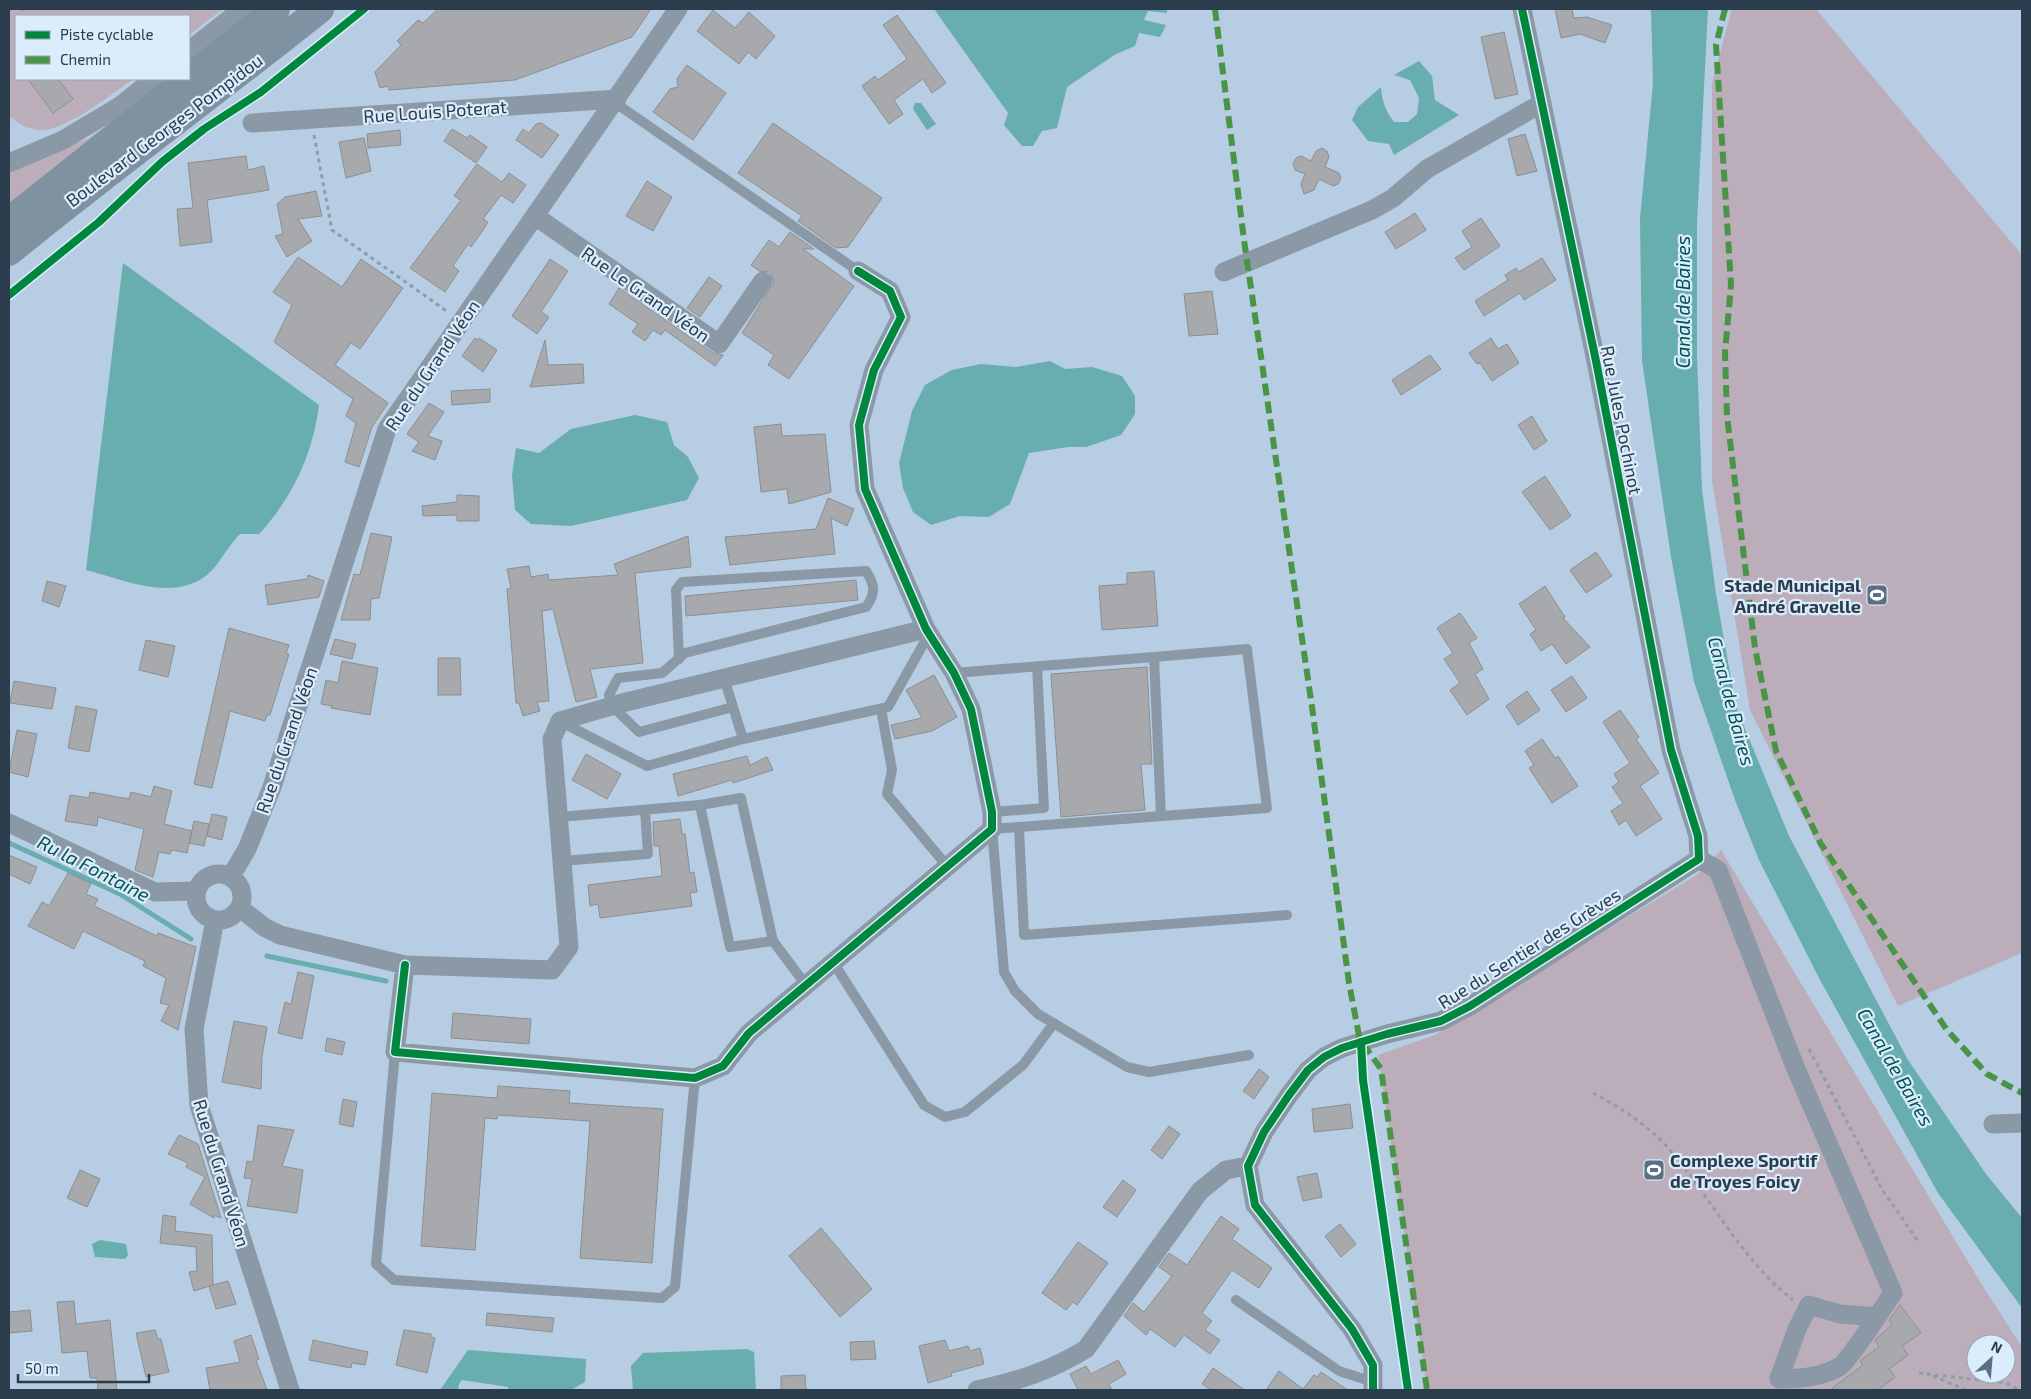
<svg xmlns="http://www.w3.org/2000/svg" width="2031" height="1399" viewBox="0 0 2031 1399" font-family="'Exo 2',sans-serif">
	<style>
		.green { fill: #bcadbb; fill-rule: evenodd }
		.water { fill: #68aeae }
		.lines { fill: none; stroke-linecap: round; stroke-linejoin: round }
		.stream { stroke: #68aeae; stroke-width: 5 }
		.building { fill: #a7a9ac; stroke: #8c8f91 }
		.path { stroke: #8f9dab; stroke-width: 3; stroke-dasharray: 4 4; stroke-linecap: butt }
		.service { stroke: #8b99a7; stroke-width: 10 }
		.minor { stroke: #8b99a7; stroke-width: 19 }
		.primary { stroke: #7f92a2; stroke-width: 28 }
		.quiet { stroke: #4a9448; stroke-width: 6; stroke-dasharray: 12 6; stroke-linecap: butt }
		.cycleway-casing { stroke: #dbecfc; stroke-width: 11 }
		.cycleway { stroke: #00873e; stroke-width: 8 }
		.labels { text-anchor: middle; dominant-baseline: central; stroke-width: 4.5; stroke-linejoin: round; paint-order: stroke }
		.street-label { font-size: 18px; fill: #2b3c4c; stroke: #dbecfc }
		.poi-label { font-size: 18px; font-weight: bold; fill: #2b3c4c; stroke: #dbecfc; text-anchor: end }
		.water-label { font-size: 19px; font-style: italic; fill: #00534d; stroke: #dbecfc }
	</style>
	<rect width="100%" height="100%" fill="#b6cde3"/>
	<path class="green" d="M9 9H223L189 35V16H16V79H133C112 94 62 134 37 130 26 128 18 123 9 116Z
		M1732 9H1816L2022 255V953L1898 1006 1750 710 1712 480V83Z
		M144 98 9 208V170L89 138Z
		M1721 850 1982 1285 2022 1347V1390H1427L1378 1055 1435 1035 1698 874ZM1976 1344H2006V1374H1976Z"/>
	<path class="water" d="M934 9H1167V13L1148 11 1144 20 1166 25 1160 37 1139 33 1135 46 1116 54 1067 87 1057 128 1042 131 1033 146H1022L1004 125 1008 113Z
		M1651 9H1708L1697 223V356L1702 490 1716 594 1736 707 1789 836 1908 1060 1986 1174 2022 1218V1308L1938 1193 1819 978 1759 860 1735 800 1694 682 1671 557 1642 361 1640 218 1653 83Z
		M1419 61 1432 76 1435 100 1459 115 1394 155 1389 144 1368 141 1352 120 1358 107 1381 87C1382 101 1385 110 1394 122H1408L1417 114 1419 98 1410 80 1394 75Z
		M915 103H921L936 124 927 130 913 109Z
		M123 263 319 405C313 454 293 497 259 534H240C230 544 223 557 214 568 181 606 125 580 86 570Z
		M1050 361 1065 369 1092 367 1122 376 1135 396V414L1121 435 1086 447H1068L1029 453 1010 504 989 517 960 516 931 525 913 512 903 488 899 463 912 411 925 385 952 370 981 364 1016 367Z
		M635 415 667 422 674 445 688 457 699 478 687 500 571 526 531 524 515 510 512 475 516 448 539 453 571 429Z
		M100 1240 126 1244 128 1255 125 1259 95 1257 92 1244Z
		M747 1349 754 1352 756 1390H633L631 1366 643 1353Z
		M468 1350 586 1359 585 1382 571 1390H509L508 1387 462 1380 459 1384 458 1390H440Z"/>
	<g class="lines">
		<path class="stream" d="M9 843 120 894 191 939
			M267 956 386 981"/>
	</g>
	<path class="building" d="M438 9H651L632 37 515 80 389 90 388 86 380 88 375 72 401 45 397 41 418 20 423 23Z
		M1555 9H1572L1574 18 1587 17 1612 25 1605 43 1580 34 1561 38Z
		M713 10 735 28 749 12 775 36 756 59 748 52 739 64 697 31Z
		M897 15 946 83 932 93 923 79 894 100 903 114 889 124 862 86 875 76 878 80 907 59 883 25Z
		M1504 32 1518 94 1495 99 1481 37Z
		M687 65 726 93 693 140 653 112 670 89 678 87 677 79Z
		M28 79H58L73 99 53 113Z
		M541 123 559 135 542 158 516 140 523 129 529 133 536 124Z
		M773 123 882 198 848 247 836 248 798 221 802 216 738 173Z
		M452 129 467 138 470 135 487 147 476 163 444 141Z
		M400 130 401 145 368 148 367 134Z
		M1525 134 1537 171 1517 176 1508 139Z
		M364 138 371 171 346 178 339 142Z
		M1322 148 1327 151 1329 157 1325 167 1339 173 1341 178 1338 184 1333 186 1319 179 1314 190 1304 194 1301 184 1305 174 1295 170 1293 164 1296 158 1301 156 1311 161 1316 151Z
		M246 156 248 170 264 166 269 190 207 200 212 242 180 246 177 209 193 208 188 163Z
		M477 164 502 182 509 173 526 185 513 203 501 195 483 219 488 222 481 233 471 247 468 244 453 266 459 271 445 292 410 268 461 200 454 196Z
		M647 181 672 197 653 231 626 216Z
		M316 191 322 216 298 219 312 241 287 257 275 236 283 234 277 204 285 197Z
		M1415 213 1426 230 1396 249 1385 232Z
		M1481 218 1500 246 1464 270 1455 258 1472 247 1462 231Z
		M790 232 814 249H803L854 286 789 379 768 365 774 355 742 333 774 282 770 272 759 271 751 265 769 240 779 247Z
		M298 257 342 287 361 259 403 288 360 349 351 343 335 365 388 403 372 427 359 467 345 462 356 423 346 416 353 399 274 342 292 305 273 292Z
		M1542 258 1556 280 1524 300 1520 293 1484 316 1475 301 1508 280 1505 275 1516 268 1519 272Z
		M550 259 568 271 541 312 549 317 537 334 512 316Z
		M709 277 722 286 700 317 687 308Z
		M619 288 713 353 723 355 715 366 665 330 661 335 653 330 645 341 632 332 638 324 609 304Z
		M1212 291 1218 334 1189 336 1184 294Z
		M475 338 477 340 479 338 497 350 483 372 462 356Z
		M1491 338 1498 349 1507 344 1519 363 1492 381 1480 363 1477 364 1469 353Z
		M545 340 548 365 583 364 584 383 530 387Z
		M1430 355 1441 369 1401 395 1392 380Z
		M490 389V402L452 405 451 391Z
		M429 403 444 412 428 436 442 441 435 460 412 451 419 442 407 434Z
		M1532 416 1547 441 1534 450 1518 425Z
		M781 424 782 436 825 434 831 492 789 504 787 489 761 492 754 427Z
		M1545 476 1571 516 1550 530 1522 492Z
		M457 495 479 496V521H457V515L423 516 422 506 457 502Z
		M828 498 854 509 847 526 831 518 835 554 730 565 725 537 816 529Z
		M371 533 392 537 379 598 371 599 370 620H341L354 574 360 575Z
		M688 536 691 567 635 573 643 663 590 669 597 697 576 702 553 609 542 611 549 701 537 702 540 711 523 716 519 703H516L507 589 511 588 507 569 529 566 531 577 548 574 549 580 618 575 614 564Z
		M1596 552 1612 576 1586 593 1570 570Z
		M1154 571 1158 626 1102 630 1099 586 1127 584V573Z
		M308 575 324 581 319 597 268 605 265 585 307 579Z
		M856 580 858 600 686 616 685 596Z
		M47 581 66 586 59 607 42 601Z
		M1545 586 1565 617 1563 618 1590 647 1566 664 1552 644 1541 651 1530 634 1536 630 1519 604Z
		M1460 613 1477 638 1469 643 1483 669 1475 674 1489 699 1467 715 1450 690 1460 683 1444 659 1453 653 1437 628Z
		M229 628 289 645 286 654H289L270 715H267L265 721 230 711 212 788 194 784Z
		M335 639 356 644 352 659 330 654Z
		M146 640 175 646 168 677 139 670Z
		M438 658H460L461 695H438Z
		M342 661 378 668 370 715 331 708 332 706 321 704 326 680 338 683Z
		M1147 667 1152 764H1141L1145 810 1061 817 1051 674Z
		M934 675 957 717 932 731 895 739 891 725 922 718 906 690Z
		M1572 676 1587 698 1566 712 1551 690Z
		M14 681 56 688 52 709 10 703Z
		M1527 691 1540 710 1518 725 1506 706Z
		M76 706 97 710 89 752 68 748Z
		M1620 710 1639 737 1636 739 1659 773 1640 786 1662 819 1636 836 1626 820 1619 825 1611 811 1623 803 1612 787 1619 782 1614 774 1630 763 1603 722Z
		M17 730 37 734 28 777 9 772Z
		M1542 739 1555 758 1558 756 1578 786 1552 803 1529 768 1534 765 1525 751Z
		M586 754 621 774 607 799 572 780Z
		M747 756 750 765 767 757 773 770 733 783 732 780 678 796 673 774Z
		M154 786 172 791 164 824 192 831 187 853 172 850 170 854 159 852 153 877 135 870 144 829 98 817 97 826 65 821 70 795 89 798 90 792 129 799 131 792 151 797Z
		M212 814 227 817 222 840 207 836Z
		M680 819 682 834H685L690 873 694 872 697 892 690 893 692 906 600 918 598 904 590 906 588 885 662 876 659 846H654L653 822Z
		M194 821 209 824 204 846 189 843Z
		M9 855 37 867 30 884 9 874Z
		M68 873 91 883 86 894 98 899 94 906 157 936 158 933 196 947 178 1030 161 1021 169 1005 160 1003 166 978 143 966 145 961 83 931 74 949 28 926 42 902 49 906Z
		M298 972 314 976 302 1039 278 1033 285 1002 291 1004Z
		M453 1013 531 1019 529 1044 451 1038Z
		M234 1021 267 1027 262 1056 261 1089 222 1082Z
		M327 1038 345 1042 342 1055 325 1051Z
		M1259 1069 1269 1077 1254 1099 1243 1091Z
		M498 1086 570 1091 569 1103 663 1109 652 1263 580 1258 590 1121 498 1115 497 1119 485 1118 475 1250 421 1246 432 1093 497 1098Z
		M343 1099 357 1102 353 1127 339 1124Z
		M1350 1104 1353 1128 1314 1132 1312 1109Z
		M258 1125 294 1130 282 1166 303 1170 297 1213 247 1206 252 1179 244 1178 247 1161 253 1162Z
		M1169 1126 1180 1134 1162 1159 1151 1150Z
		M179 1135 198 1144 221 1218 214 1215V1218L190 1204 205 1177 186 1167 188 1163 168 1154Z
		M80 1170 100 1179 87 1207 67 1198Z
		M1317 1173 1322 1197 1303 1201 1297 1177Z
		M1123 1180 1136 1190 1117 1217 1103 1207Z
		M163 1215 176 1217 175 1231 212 1235 213 1285 194 1291 189 1272 197 1271 196 1247 160 1243Z
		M1221 1216 1239 1229 1232 1239 1272 1268 1259 1288 1232 1270 1202 1313 1212 1321 1205 1330 1220 1340 1210 1354 1184 1335 1175 1347 1150 1329 1146 1335 1124 1316 1133 1303 1144 1312 1172 1276 1159 1267 1169 1253 1187 1265Z
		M1340 1224 1356 1244 1341 1257 1325 1236Z
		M821 1228 872 1289 840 1317 789 1256Z
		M1078 1242 1108 1263 1077 1305 1073 1302 1066 1310 1042 1293Z
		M228 1281 236 1304 216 1309 209 1286Z
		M74 1301 76 1324 110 1320 117 1390H98L97 1378H90L87 1351 62 1353 57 1302Z
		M1900 1305 1921 1333 1902 1346 1908 1355 1889 1369 1895 1377 1878 1390H1830L1863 1365 1860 1361 1879 1347 1875 1340 1892 1325 1889 1320Z
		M30 1310 32 1331 9 1333V1312Z
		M487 1313 554 1318 552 1332 486 1325Z
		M155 1330 158 1339H161L169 1372 146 1377 136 1333Z
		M404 1330 431 1334V1337L435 1338 427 1373 396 1365Z
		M251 1335 259 1359 256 1360 267 1390H210L206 1368 240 1362 234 1341Z
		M313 1340 368 1352 365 1365 352 1363 351 1368 309 1360Z
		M945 1340 949 1351 968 1346 970 1351 980 1348 984 1364 951 1373 952 1376 928 1383 919 1346Z
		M874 1341 876 1359 851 1360 850 1342Z
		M1118 1360 1126 1374 1109 1384 1112 1390H1078L1070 1374 1086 1366 1091 1374Z
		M1213 1368 1245 1390H1211L1202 1384Z
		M1279 1371 1303 1389 1314 1375 1317 1377 1321 1372 1348 1390H1266Z
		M805 1375 806 1390H781V1376Z"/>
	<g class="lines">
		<path class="path" d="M21 10 24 9
			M314 135 332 230 448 312
			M1809 1049 1883 1191 1918 1241
			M1593 1093C1621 1108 1648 1125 1669 1149 1712 1198 1741 1260 1793 1300
			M1919 1373 2006 1383 2020 1390
			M1933 1376 1966 1390"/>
		<path class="service" d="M614 102 858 271
			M679 659 676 590 682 582 866 571C875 585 876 593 866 607L685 653 662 673 618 678 609 695 612 706 639 732 733 707
			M954 673 1154 657
			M724 678 743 739
			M881 709 892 770 887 794 947 866
			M561 722 647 766 743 739 888 707 929 634
			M700 805 730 947 773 941
			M992 812 1044 808 1037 666
			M1161 816 1154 657 1247 649 1267 808C1175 815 1084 822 992 829L1004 972 1015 991 1038 1014 1127 1067 1149 1072 1249 1055
			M559 817 700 805 741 798 773 941 806 985
			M1019 827 1024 935 1287 915
			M562 861 648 854 645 810
			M833 962 924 1105 945 1117 965 1112 1023 1065 1054 1023
			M395 1052 376 1264 394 1280 662 1298 675 1287 695 1078
			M1236 1300 1339 1371 1373 1382"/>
		<path class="minor" d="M189 51 242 9
			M252 123 617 99
			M9 163 63 140 120 106 154 79
			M535 216 719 344 763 281
			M1224 272 1372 210 1393 198 1427 169 1542 103
			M9 823 155 892 197 891
			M1699 859 1718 870 1796 1069 1893 1293C1884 1306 1848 1362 1839 1367 1822 1377 1798 1379 1779 1379L1797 1329 1809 1305 1840 1314 1877 1317
			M196 897a23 23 0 1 1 46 0a23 23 0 1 1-46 0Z
			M231 876 247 849 272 787 387 429 678 9
			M240 908 264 927 280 935 405 965 552 970 569 947 552 739 560 721 622 703 926 629
			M215 920 194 1029 199 1105 290 1390
			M405 965 395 1052 695 1078 723 1066 749 1033 992 829V812L971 709 954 673 926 629 865 489 859 425 874 370 901 317 890 291 858 271
			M1993 1124 2022 1123
			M977 1390C1018 1381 1050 1371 1086 1349L1200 1191 1226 1170 1248 1166
			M1373 1390V1365L1352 1329 1255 1205 1248 1166 1264 1132 1289 1095 1308 1070 1324 1057 1342 1048 1387 1034 1441 1021 1470 1006 1699 859 1698 836 1671 750 1596 361 1522 9"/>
		<path class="primary" d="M189 78 276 9
			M9 221 188 79
			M9 252C111 168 218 91 320 9"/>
		<path class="quiet" d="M1215 9 1244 240 1312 707 1349 983 1361 1046
			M1725 9 1716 45 1731 285 1725 353 1727 416 1755 648 1776 751 1821 844 1947 1030 1987 1074 2022 1093
			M1363 1044 1381 1069 1427 1390"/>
		<g class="cycleway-casing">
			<path id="cycleway" d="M9 295 99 222 162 162 204 129 261 92 364 9
				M405 965 395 1052 695 1078 723 1066 749 1033 992 829V812L971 709 954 673 926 629 865 489 859 425 874 370 901 317 890 291 858 271
				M1361 1042 1363 1080 1408 1390
				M1373 1390V1365L1352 1329 1255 1205 1248 1166 1264 1132 1289 1095 1308 1070 1324 1057 1342 1048 1387 1034 1441 1021 1470 1006 1699 859 1698 836 1671 750 1596 361 1522 9"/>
		</g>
		<use href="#cycleway" class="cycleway"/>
	</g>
	<defs>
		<g id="stadium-square" transform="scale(1.125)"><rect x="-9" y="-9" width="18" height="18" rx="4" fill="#5c6f81" stroke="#dbecfc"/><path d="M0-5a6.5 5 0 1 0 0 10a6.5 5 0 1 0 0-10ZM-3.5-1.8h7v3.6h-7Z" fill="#fff"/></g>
	</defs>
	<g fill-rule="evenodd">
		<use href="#stadium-square" x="1877" y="595"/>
		<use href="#stadium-square" x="1654" y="1170"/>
	</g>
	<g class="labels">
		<g class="street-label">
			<text transform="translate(435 111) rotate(-4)">Rue Louis Poterat</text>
			<text transform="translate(164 130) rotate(-37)">Boulevard Georges Pompidou</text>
			<text transform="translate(646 294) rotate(35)">Rue Le Grand Véon</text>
			<text transform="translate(432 365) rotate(-56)">Rue du Grand Véon</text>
			<text transform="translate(1622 420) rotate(79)">Rue Jules Pochinot</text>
			<text transform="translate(286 740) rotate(-71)">Rue du Grand Véon</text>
			<text transform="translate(1529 948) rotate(-32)">Rue du Sentier des Grèves</text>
			<text transform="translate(222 1173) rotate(73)">Rue du Grand Véon</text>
		</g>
		<g class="poi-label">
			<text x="1861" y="585">Stade Municipal<tspan x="1861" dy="21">André Gravelle</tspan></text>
			<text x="1670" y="1160" text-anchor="start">Complexe Sportif<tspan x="1670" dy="21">de Troyes Foicy</tspan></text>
		</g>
		<g class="water-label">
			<text transform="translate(1682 302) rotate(-90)">Canal de Baires</text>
			<text transform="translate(1732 701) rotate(75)">Canal de Baires</text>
			<text transform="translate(94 868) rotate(27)">Ru la Fontaine</text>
			<text transform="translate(1896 1067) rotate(60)">Canal de Baires</text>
		</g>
	</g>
	<rect width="2031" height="1399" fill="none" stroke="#2b3c4c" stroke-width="20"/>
	<rect x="15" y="15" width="175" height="65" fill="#dbecfc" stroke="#95a6b6"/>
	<rect x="25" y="31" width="25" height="8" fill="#00873e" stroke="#95a6b6"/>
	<text x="60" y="40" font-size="15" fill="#2b3c4c">Piste cyclable</text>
	<rect x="25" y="56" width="25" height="8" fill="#4a9448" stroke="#95a6b6"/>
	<text x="60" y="65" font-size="15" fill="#2b3c4c">Chemin</text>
	<g transform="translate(1991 1359) rotate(26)"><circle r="24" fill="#dbecfc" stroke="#95a6b6"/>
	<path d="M0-4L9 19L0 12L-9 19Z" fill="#5c6f81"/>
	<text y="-8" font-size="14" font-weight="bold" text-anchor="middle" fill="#2b3c4c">N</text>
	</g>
	<path d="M18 1374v8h131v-8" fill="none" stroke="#2b3c4c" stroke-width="2.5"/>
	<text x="25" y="1374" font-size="15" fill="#2b3c4c" stroke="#dbecfc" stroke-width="4" paint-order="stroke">50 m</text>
</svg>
